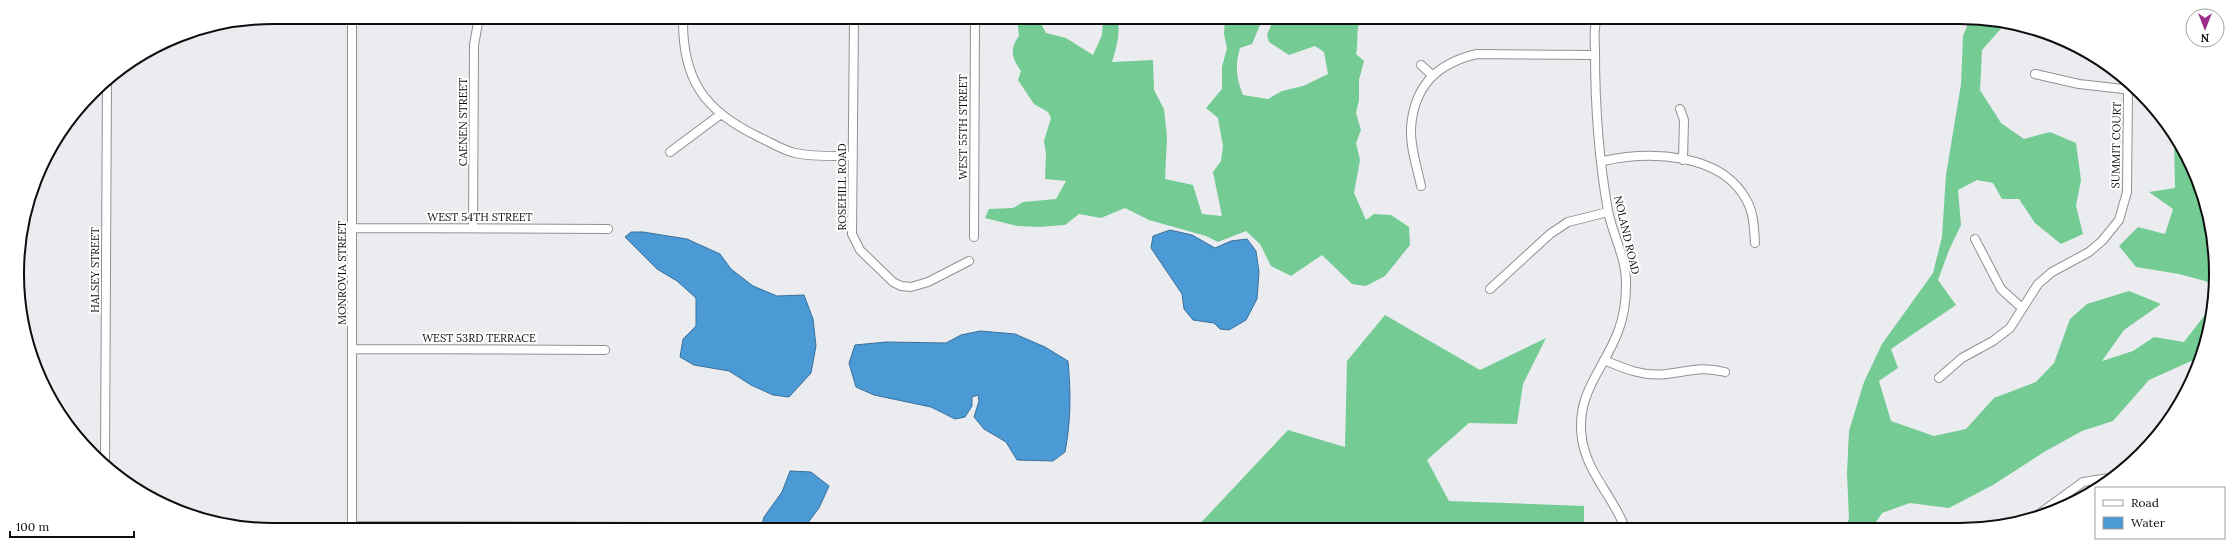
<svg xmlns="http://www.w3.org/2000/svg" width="2233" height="547" viewBox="0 0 2233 547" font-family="Lora,serif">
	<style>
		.forest { fill: #74cb94 }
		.water { fill: #4c9ad5; stroke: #39709a }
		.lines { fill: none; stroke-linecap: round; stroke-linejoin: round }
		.street-casing { stroke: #909194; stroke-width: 10 }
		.street { stroke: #fff; stroke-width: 8 }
		.labels { text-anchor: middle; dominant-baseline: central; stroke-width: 4; stroke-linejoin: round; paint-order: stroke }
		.street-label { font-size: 11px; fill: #0e0e0f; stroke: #fff }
		.rim { fill: none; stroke: #0e0e0f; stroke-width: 2 }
	</style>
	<rect width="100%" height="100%" fill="#ebecf0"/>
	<path class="forest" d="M1017 18H1038L1046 33 1066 38 1093 55 1102 35 1103 18H1118C1120 34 1117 46 1112 62L1153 60 1154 90 1164 109 1167 137 1165 179 1193 185 1202 214 1222 216 1213 172 1221 161 1223 146 1218 118 1206 108 1222 89V67L1227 48 1224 34 1225 18H1263L1252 44 1240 48C1235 65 1236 78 1243 95L1268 99 1282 91 1303 86 1328 74 1324 52 1315 46 1289 55 1269 42 1267 35 1274 18H1361C1355 31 1359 40 1356 54L1364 61 1359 80V100L1356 113 1361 130 1356 143 1360 160 1354 193 1366 220 1374 214 1391 215 1409 227 1410 245 1385 276 1366 286 1352 284 1322 255 1291 276 1271 266 1260 244 1246 231 1218 242 1206 236 1149 220 1125 208 1101 218 1079 214 1065 225 1039 227 1017 226 985 218 989 209 1013 208 1023 202 1056 199 1066 181 1045 179 1046 154 1044 141 1051 118 1048 112 1034 104 1018 80 1021 71C1012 59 1009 49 1019 36Z
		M1970 19H1993L2006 23 1982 50 1980 90 2001 123 2024 139 2050 132 2076 143 2081 180 2076 206 2083 234 2061 244 2035 223 2019 199H2002L1993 183 1977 180 1958 190 1961 225 1949 250 1938 280 1956 305 1891 349 1898 368 1879 381 1891 421 1934 436 1966 429 1994 398 2036 382 2054 363 2070 319 2087 304 2129 291 2161 304 2124 330 2102 361 2133 351 2154 337 2184 342 2214 303V307L2198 358 2149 380 2113 421 2082 431 2044 452 1993 485 1949 508 1910 503 1882 513 1872 528H1845L1849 519 1847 473 1849 431 1864 382 1882 344 1933 273 1942 237 1946 175 1961 84 1963 36Z
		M2174 140 2208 210 2212 283 2179 274 2136 267 2119 246 2138 227 2165 234 2173 209 2149 192 2175 188Z
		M1385 315 1480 370 1546 338 1523 384 1517 424 1469 423 1427 460 1449 501 1584 506V528H1196L1288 430 1345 447 1347 361Z"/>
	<path class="water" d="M1170 230 1192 235 1215 248 1231 241 1247 239 1256 251 1259 272 1257 299 1246 320 1229 330 1220 329 1214 323 1193 320 1184 309 1182 294 1151 248 1153 236Z
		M631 232H643L687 239 720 254 731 269 753 286 777 296 804 295 813 319 816 346 811 373 789 397 773 395 751 385 729 371 694 365 680 357 683 339 696 326V298L677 281 657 269 625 237Z
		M980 331 1015 334 1045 347 1068 361C1071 394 1071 420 1065 452L1053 461 1017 460 1006 442 984 429 974 417 979 401 978 395 972 397V406L965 417 955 419 931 407 874 395 856 387 849 363 855 345 886 342 946 343 961 335Z
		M790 471 811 472 829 486 819 508 804 528H761L764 517 782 492Z"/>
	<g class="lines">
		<g class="street-casing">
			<path id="street" d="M352 17V528
				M683 18C682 79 704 111 759 137 770 142 782 150 795 153 814 157 833 156 853 156
				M854 18 852 234 860 250 893 282 901 286 911 287 928 282 969 261
				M1597 19C1593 29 1595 41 1595 52 1595 104 1599 160 1608 211 1613 236 1627 260 1626 285 1626 300 1624 315 1619 329 1605 369 1575 392 1582 439 1587 473 1613 496 1625 528
				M1421 65 1432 75
				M2035 74 2079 84 2132 90
				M1680 109 1684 120 1683 160
				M670 152 721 114
				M1603 161C1649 151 1722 152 1747 201 1754 214 1754 229 1755 243
				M1421 186C1417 167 1410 147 1411 128 1414 86 1437 63 1477 54L1595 55
				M352 228 608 229
				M473 228 474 45 479 17
				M974 237 975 18
				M1975 239 2001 289 2022 308
				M1490 289 1550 234 1568 222 1608 212
				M353 349 605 350
				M1604 360C1625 369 1644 377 1667 374 1690 371 1702 366 1725 372
				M1939 378 1962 358 1993 341 2010 328 2038 284 2052 272 2089 252 2102 241 2119 220 2127 192 2128 90
				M105 460 107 79
				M2039 514 2083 482 2109 478
				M352 526 670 527"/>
		</g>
		<use href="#street" class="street"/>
	</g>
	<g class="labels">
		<g class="street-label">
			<text transform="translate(463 122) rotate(-90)">CAENEN STREET</text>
			<text transform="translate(963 127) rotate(-90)">WEST 55TH STREET</text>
			<text transform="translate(2116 145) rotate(-89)">SUMMIT COURT</text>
			<text transform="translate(842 187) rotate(-90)">ROSEHILL ROAD</text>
			<text x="480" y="217">WEST 54TH STREET</text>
			<text transform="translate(1627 235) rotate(77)">NOLAND ROAD</text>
			<text transform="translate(95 270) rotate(-90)">HALSEY STREET</text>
			<text transform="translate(342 273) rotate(-90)">MONROVIA STREET</text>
			<text x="479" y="338">WEST 53RD TERRACE</text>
		</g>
	</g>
	<path d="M0 0H2233V547H0ZM273 24H1960A249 249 0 0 1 2209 273V274A249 249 0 0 1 1960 523H273A249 249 0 0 1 24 274V273A249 249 0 0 1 273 24Z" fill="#fff" fill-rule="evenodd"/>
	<path class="rim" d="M273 24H1960A249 249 0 0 1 2209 273V274A249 249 0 0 1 1960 523H273A249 249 0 0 1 24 274V273A249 249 0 0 1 273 24Z"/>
	<rect x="2095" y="487" width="130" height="52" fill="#ffffff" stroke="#9f9f9f"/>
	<rect x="2103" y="500" width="20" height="6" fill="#ffffff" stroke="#9f9f9f"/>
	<text x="2131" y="507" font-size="12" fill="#0e0e0f">Road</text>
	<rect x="2103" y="517" width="20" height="12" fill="#4c9ad5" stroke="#9f9f9f"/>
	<text x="2131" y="527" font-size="12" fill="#0e0e0f">Water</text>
	<g transform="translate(2205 28) rotate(180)"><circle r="19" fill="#ffffff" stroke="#9f9f9f"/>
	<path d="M0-3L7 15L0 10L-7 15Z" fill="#9b2c8a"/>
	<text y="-6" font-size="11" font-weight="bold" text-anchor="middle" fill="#0e0e0f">N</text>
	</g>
	<path d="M10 531v6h124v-6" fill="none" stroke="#0e0e0f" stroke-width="2"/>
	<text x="16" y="531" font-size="12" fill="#0e0e0f" stroke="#ffffff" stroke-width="3" paint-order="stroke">100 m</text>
</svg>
